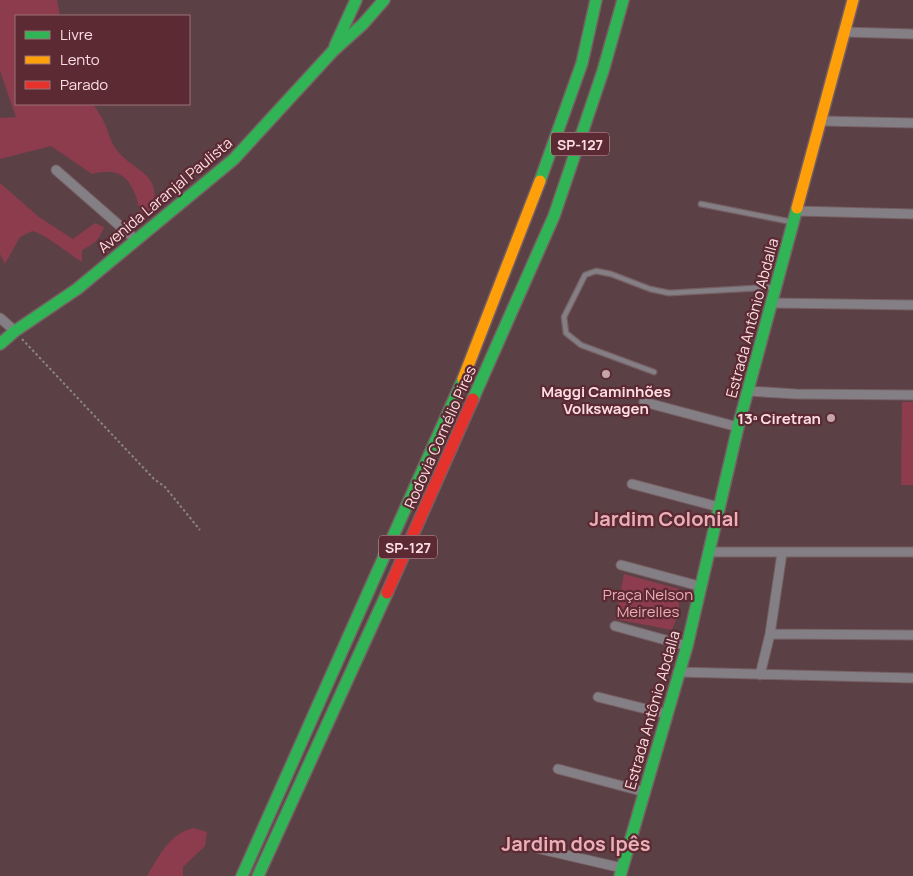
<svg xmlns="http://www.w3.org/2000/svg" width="913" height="876" viewBox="0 0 913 876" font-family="Manrope,sans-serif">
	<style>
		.green { fill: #8c3c4d }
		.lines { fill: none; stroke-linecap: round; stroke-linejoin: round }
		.lane-casing { stroke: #765f63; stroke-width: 7 }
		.street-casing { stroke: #765f63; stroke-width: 11 }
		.fast-casing { stroke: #765f63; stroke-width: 14 }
		.slow-casing { stroke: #765f63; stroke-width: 14 }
		.jam-casing { stroke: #765f63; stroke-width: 14 }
		.path { stroke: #8b858a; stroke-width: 2; stroke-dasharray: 2.5 2.5; stroke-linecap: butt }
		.lane { stroke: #837f85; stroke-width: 4.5 }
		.street { stroke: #837f85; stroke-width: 9 }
		.fast { stroke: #30b455; stroke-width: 11 }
		.slow { stroke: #ff9f0a; stroke-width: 11 }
		.jam { stroke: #e5322d; stroke-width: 11 }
		.poi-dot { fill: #c4a6aa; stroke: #5b2a33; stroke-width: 2 }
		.labels { text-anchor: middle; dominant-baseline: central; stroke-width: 4.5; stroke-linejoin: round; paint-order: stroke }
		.shield { fill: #5b2a33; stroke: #cca7ad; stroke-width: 1 }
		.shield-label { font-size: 14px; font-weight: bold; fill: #fddde1 }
		.street-label { font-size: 15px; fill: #fddde1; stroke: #5b2a33 }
		.poi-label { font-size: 15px; font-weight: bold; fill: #fddde1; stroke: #5b2a33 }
		.park-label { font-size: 15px; fill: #eeadb6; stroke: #5b2a33 }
		.district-label { font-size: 20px; font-weight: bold; fill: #ebafb7; stroke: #5b2a33 }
	</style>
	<rect width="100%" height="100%" fill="#5b4045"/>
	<path class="green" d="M0 0H57L60 16H16V104H93C97 110 102 117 105 124 109 133 110 141 116 149 135 174 160 169 154 210L141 214C134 185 126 165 92 174L51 146 0 159V118L16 117 0 71Z
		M0 183 39 217 73 239 95 223 104 227C100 239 93 245 82 250V262C67 253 47 235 32 231L20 237 5 264 0 254Z
		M902 402H913V485H901Z
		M624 574 679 589V612L672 630 615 619Z
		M193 828 207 832 205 846 183 867V876H147C159 856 169 834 193 828Z"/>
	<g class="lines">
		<g class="lane-casing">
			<path id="lane" d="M701 204 792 222
				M654 372 581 345 566 333 564 317 585 275 596 271 611 274 650 289 669 293 775 287"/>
		</g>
		<g class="street-casing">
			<path id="street" d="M844 32 913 34
				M821 121 913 123
				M56 170 136 240
				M796 211 913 214
				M772 303 913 305
				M0 318 15 331
				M748 391 796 394 913 395
				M644 402 738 427
				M632 484 719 507
				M708 552H913
				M621 565 699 586
				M615 626 687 646
				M770 634 913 635
				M678 672 913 678
				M760 675 770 634 782 553
				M598 697 666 714
				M558 769 645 792
				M536 848 622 868"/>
		</g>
		<g class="fast-casing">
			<path id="fast" d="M335 46 356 0
				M540 181 582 63 596 0
				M0 344 15 331 77 289 234 159 333 51 363 24 384 0
				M473 399 554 216 603 71 623 0
				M242 876 463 379
				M258 876 387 593
				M620 876 687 646 738 427 797 208"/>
		</g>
		<g class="slow-casing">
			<path id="slow" d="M797 208 853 0
				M463 379 540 181"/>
		</g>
		<g class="jam-casing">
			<path id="jam" d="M387 593 473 399"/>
		</g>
		<path class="path" d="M22 339 154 479 165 487 200 530"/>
		<use href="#lane" class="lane"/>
		<use href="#street" class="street"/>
		<use href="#fast" class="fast"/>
		<use href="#slow" class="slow"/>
		<use href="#jam" class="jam"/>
	</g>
	<g class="poi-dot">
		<circle cx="606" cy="374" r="5"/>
		<circle cx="831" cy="418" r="5"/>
	</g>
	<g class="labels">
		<g class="shield">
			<rect x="551" y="132.5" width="58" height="23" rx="4"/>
			<rect x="379" y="535.5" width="58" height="23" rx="4"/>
		</g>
		<g class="shield-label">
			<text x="580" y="144">SP-127</text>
			<text x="408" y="547">SP-127</text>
		</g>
		<g class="street-label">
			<text transform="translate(165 195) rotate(-40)">Avenida Laranjal Paulista</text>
			<text transform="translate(752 318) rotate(-75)">Estrada Antônio Abdalla</text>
			<text transform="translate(440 437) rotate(-66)">Rodovia Cornélio Pires</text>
			<text transform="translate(652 710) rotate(-74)">Estrada Antônio Abdalla</text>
		</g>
		<g class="poi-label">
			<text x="606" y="391">Maggi Caminhões<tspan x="606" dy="17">Volkswagen</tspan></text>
			<text x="821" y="418" text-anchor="end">13ª Ciretran</text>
		</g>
		<g class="park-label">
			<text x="648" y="594">Praça Nelson<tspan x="648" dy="17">Meirelles</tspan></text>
		</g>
		<g class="district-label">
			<text x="664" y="518">Jardim Colonial</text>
			<text x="576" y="843">Jardim dos Ipês</text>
		</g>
	</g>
	<rect x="15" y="15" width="175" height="90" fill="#5b2a33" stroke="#9c7279"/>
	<rect x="25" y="31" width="25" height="8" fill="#30b455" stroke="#9c7279"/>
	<text x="60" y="40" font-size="15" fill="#fddde1">Livre</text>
	<rect x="25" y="56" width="25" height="8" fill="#ff9f0a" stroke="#9c7279"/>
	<text x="60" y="65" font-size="15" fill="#fddde1">Lento</text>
	<rect x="25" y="81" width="25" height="8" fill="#e5322d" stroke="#9c7279"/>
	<text x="60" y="90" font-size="15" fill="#fddde1">Parado</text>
</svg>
